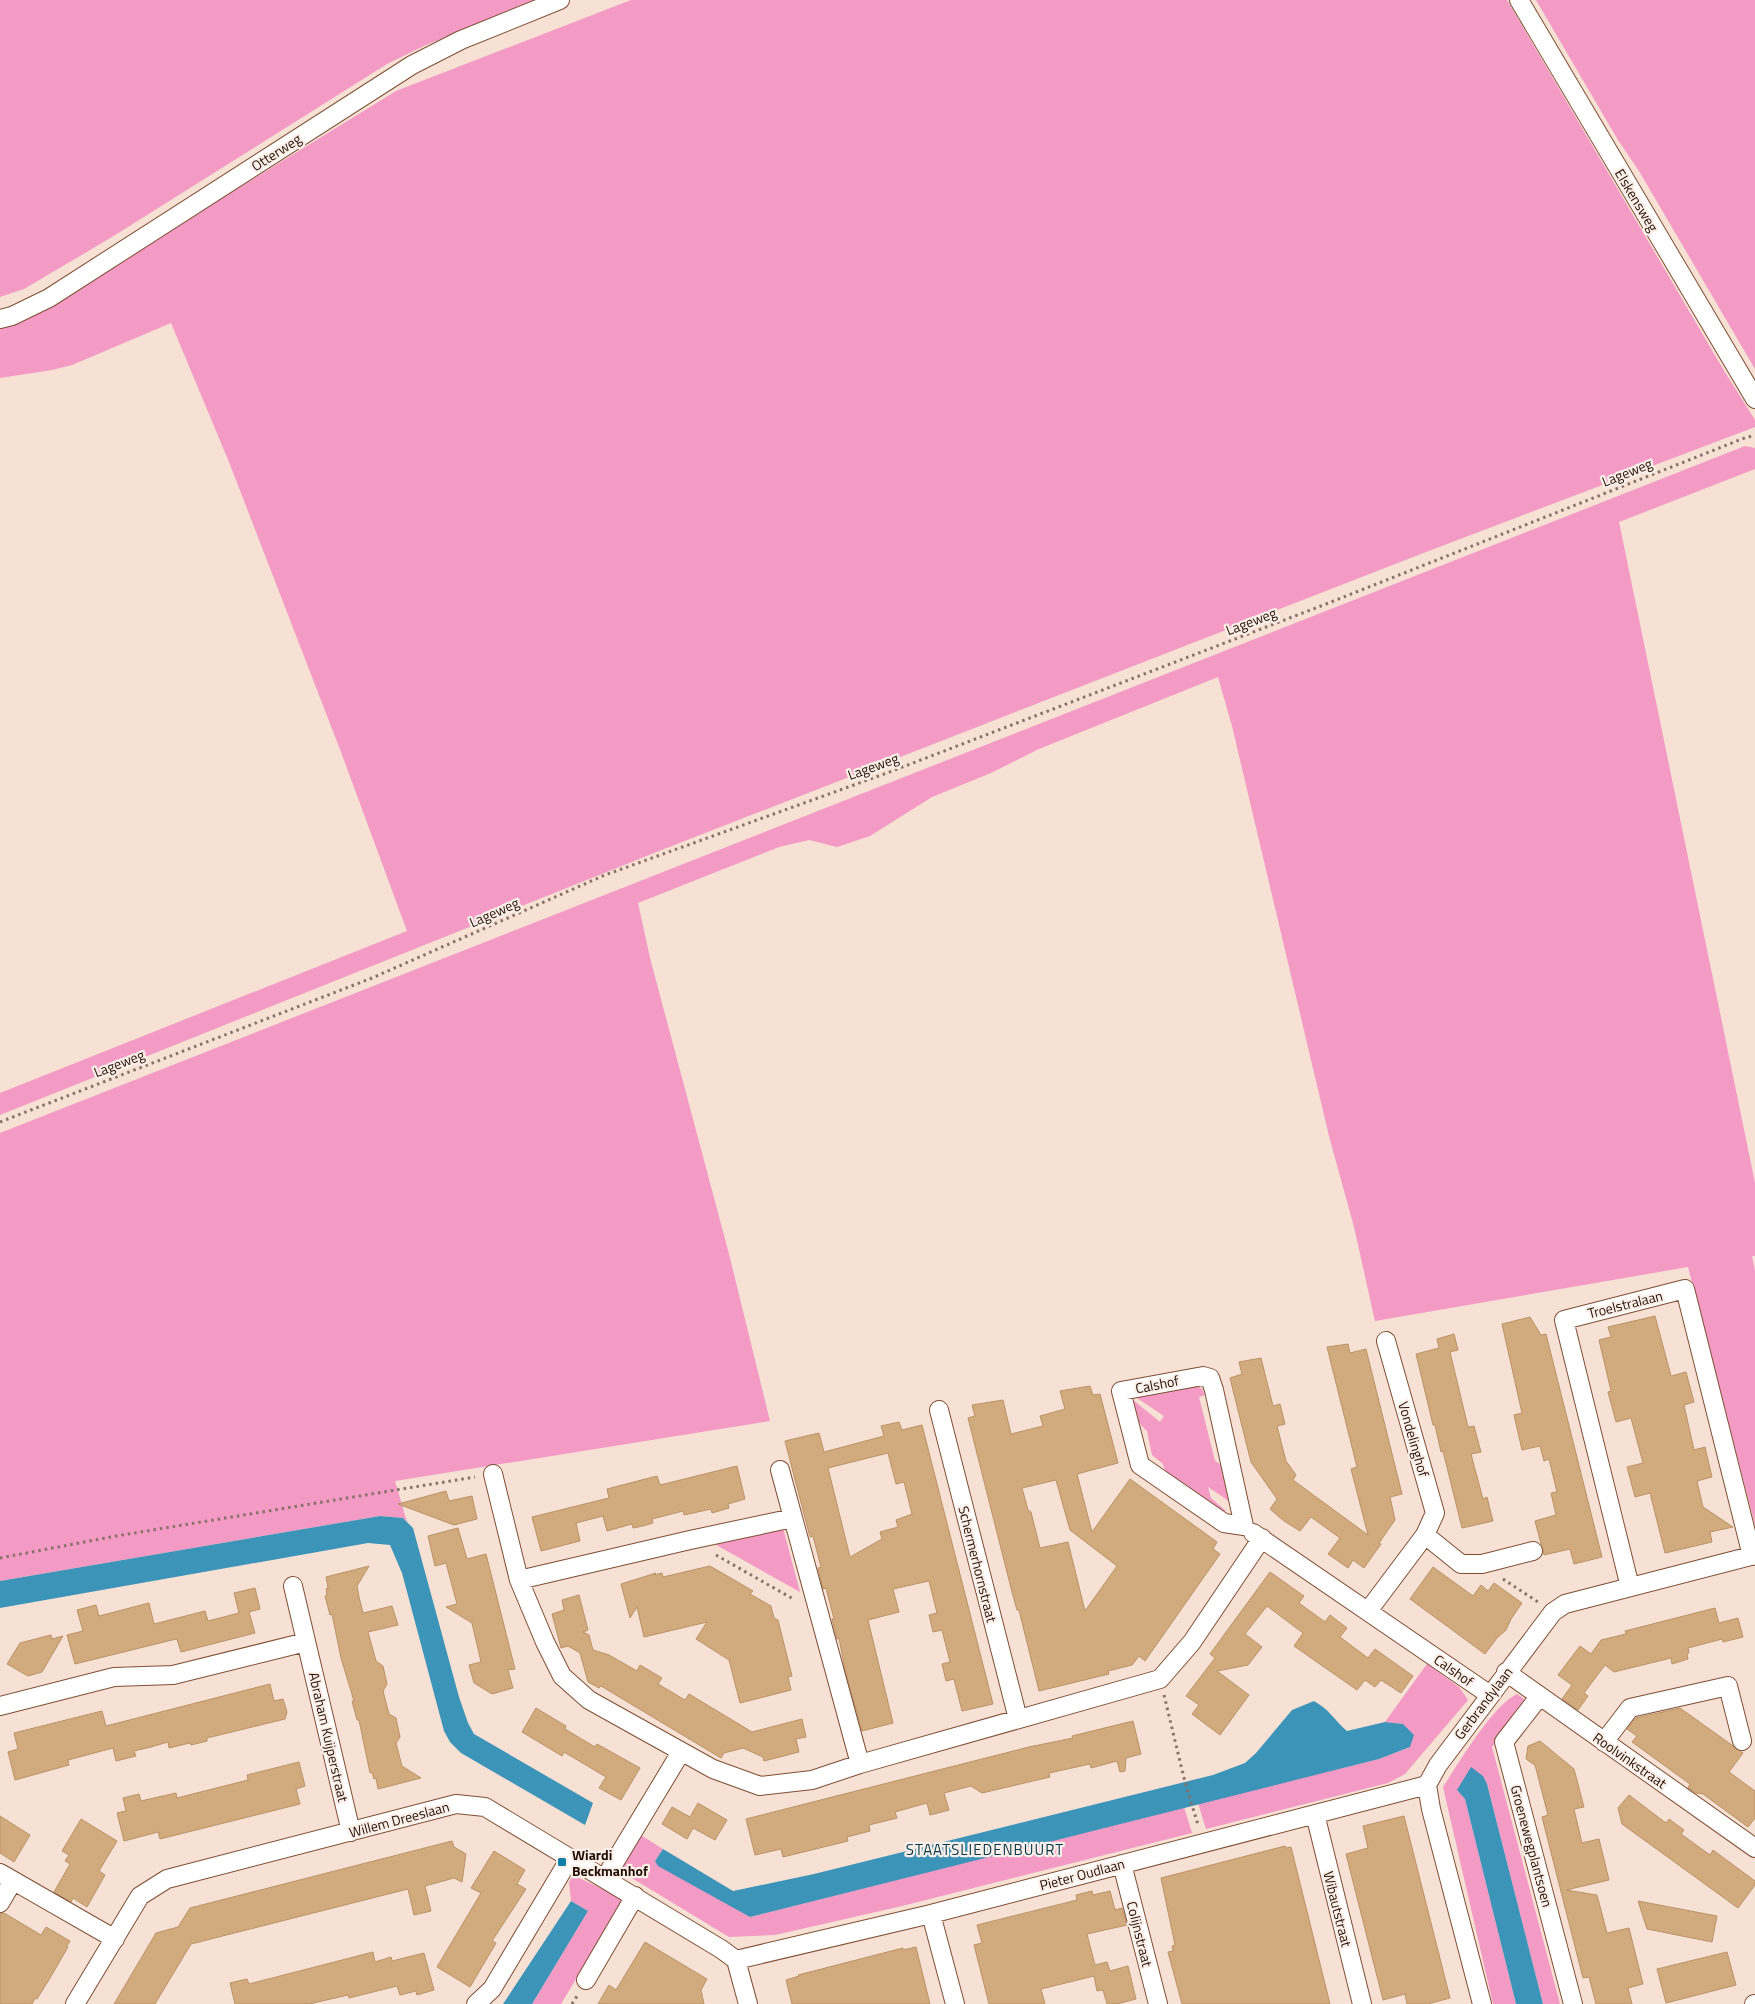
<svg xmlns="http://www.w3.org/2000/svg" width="1755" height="2004" viewBox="0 0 1755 2004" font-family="'Titillium Web',sans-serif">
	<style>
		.green { fill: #f39ac5 }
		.water { fill: #3c94b9 }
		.building { fill: #d1aa7d; stroke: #ba9367; fill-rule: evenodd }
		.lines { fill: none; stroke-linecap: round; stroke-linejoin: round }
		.minor-casing { stroke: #7f4f34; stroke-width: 20 }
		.path { stroke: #867267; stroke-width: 3; stroke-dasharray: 2.5 4; stroke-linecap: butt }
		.minor { stroke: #fff; stroke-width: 18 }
		.poi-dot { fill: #0e7fa7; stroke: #fbf0e9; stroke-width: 2 }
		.labels { text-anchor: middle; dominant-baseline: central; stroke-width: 4.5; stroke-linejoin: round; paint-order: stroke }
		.street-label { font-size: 14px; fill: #220f05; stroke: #fbf0e9 }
		.poi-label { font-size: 14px; font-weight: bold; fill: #220f05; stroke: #fbf0e9; text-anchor: start }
		.neighbourhood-label { font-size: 15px; letter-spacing: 1px; fill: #05374b; stroke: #fbf0e9 }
	</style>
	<rect width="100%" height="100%" fill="#f7e0d4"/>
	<path class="green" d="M0 0H536L426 45 387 64 112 237 24 289 0 297Z
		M631 0H1507L1723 369 1755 420V427L1426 552 654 853 0 1115V1093L407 931 341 752 229 462 171 323 72 365 52 370 0 378V327L156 239 396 91Z
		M1536 0H1755V369L1639 171 1618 140Z
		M1745 446 1755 448V469L1619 522 1755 1183V1256H1752L1755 1271V1525L1688 1267 1375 1321 1354 1227 1329 1136 1232 726 1218 677 1039 749 991 773 932 797 870 836 837 847 809 840 779 847 638 903 650 958 729 1254 770 1421 395 1481 407 1522 403 1518 380 1516 0 1581V1133Z
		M1196 1385 1202 1389 1205 1395 1199 1397 1215 1461 1222 1465 1230 1502 1208 1487 1211 1498 1226 1511 1219 1513 1166 1473 1163 1464 1152 1455 1147 1431 1133 1417 1132 1399 1160 1422 1164 1416 1137 1398V1395Z
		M783 1528 800 1592 711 1542Z
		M1427 1664 1459 1687 1468 1700 1405 1774 1388 1783 1206 1829 1198 1803 1379 1759 1410 1747 1403 1724 1385 1722Z
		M1517 1694 1527 1701 1492 1747 1560 2004H1543L1487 1784 1457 1790 1465 1799 1516 2004H1493L1443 1787C1459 1763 1492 1706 1517 1694Z
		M1184 1807 1192 1833 902 1906 775 1935 729 1937 617 1869 639 1834 663 1849 655 1861 750 1917Z
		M572 1877H577L624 1899 561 2004H532L588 1911 571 1901 569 1882Z"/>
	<path class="water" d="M380 1516 403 1518 413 1528 459 1697 468 1723 474 1734 593 1803 585 1825 461 1753 450 1742 444 1731 402 1573 390 1545 368 1543 0 1608V1581Z
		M1314 1701C1330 1710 1333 1719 1347 1731L1385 1722 1403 1724 1414 1735 1410 1747 1379 1759 750 1917 658 1866 655 1861 663 1849 733 1891 814 1874 1213 1775 1245 1763 1256 1753 1292 1710Z
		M1471 1767 1483 1776 1487 1784 1543 2004H1516L1465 1799 1457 1790Z
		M571 1901 588 1911 532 2004H503Z"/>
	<path class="building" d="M1655 1316 1671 1376 1686 1372 1694 1402 1684 1405 1694 1450 1705 1447 1712 1477 1697 1481 1703 1507 1733 1527 1710 1532 1712 1542 1665 1553 1650 1493 1635 1497 1627 1467 1643 1463 1631 1418 1616 1422 1608 1392 1611 1391 1599 1340 1611 1337 1608 1327Z
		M1530 1317 1541 1335 1546 1334 1602 1557 1574 1564 1570 1549 1544 1555 1535 1521 1556 1515 1551 1493 1557 1492 1549 1459 1544 1461 1540 1446 1522 1450 1514 1415 1522 1413 1502 1324Z
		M1454 1334 1458 1350 1450 1352 1468 1427 1474 1426 1481 1452 1471 1454 1483 1499 1487 1497 1493 1521 1462 1528 1443 1451 1441 1452 1435 1425H1433L1416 1354 1439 1348 1437 1339Z
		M1348 1344 1350 1353 1366 1349 1402 1494 1390 1497 1395 1520 1379 1543 1381 1544 1364 1568 1353 1560 1348 1568 1328 1554 1340 1538 1311 1517 1300 1531 1284 1521 1270 1509 1277 1499 1251 1462 1230 1378 1242 1374 1239 1362 1261 1358 1273 1406 1280 1404 1285 1424 1277 1426 1286 1461 1296 1475 1293 1480 1368 1535 1351 1469 1357 1467 1327 1347Z
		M1090 1386 1093 1395 1100 1394 1118 1463 1077 1474 1092 1532 1130 1479 1217 1542 1213 1549 1220 1554 1145 1661 1139 1656 1132 1665 1108 1671 1109 1674 1039 1691 1019 1610H1017L1012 1592 968 1418 975 1416 972 1405 1003 1400 1011 1434 1043 1426 1040 1416 1065 1409 1060 1391ZM1056 1480 1070 1530 1117 1566 1085 1611 1068 1542 1040 1548 1031 1512 1028 1510 1022 1488Z
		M899 1422 902 1430 922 1425 993 1704 962 1711 954 1679 946 1681 942 1664 950 1662 942 1630 933 1632 929 1615 937 1613 929 1581 893 1589 899 1612 868 1620 893 1723 862 1731 845 1670 839 1638 837 1639 832 1619H834L826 1588 823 1589 818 1568 821 1567 813 1536 810 1537 785 1441 819 1433 824 1452 884 1436 881 1426ZM888 1453 896 1484 904 1482 912 1514 896 1520 898 1527 880 1532 882 1539 850 1557 828 1468Z
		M737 1466 745 1499 728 1504 729 1508 712 1513 711 1509 684 1515 683 1511 652 1519 653 1523 643 1526 633 1528 632 1524 607 1531 603 1516 576 1523 580 1541 541 1551 532 1517 609 1498 607 1489 657 1476 660 1485Z
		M446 1491 449 1501 472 1496 477 1519 454 1525 398 1504Z
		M458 1528 467 1559 486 1554 515 1669 508 1670 513 1688 492 1694 474 1683 469 1665 481 1662 472 1623 446 1607 457 1604 446 1563 435 1566 428 1536Z
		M369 1566 357 1586 359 1597 363 1613 392 1606 398 1625 368 1632 376 1661 383 1666 387 1684 383 1691 389 1714 396 1718 400 1737 396 1743 402 1766 421 1778 378 1789 376 1778 374 1779 372 1772 370 1773 359 1720H357L352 1701H354L341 1658 332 1614 330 1615 325 1596 327 1595 326 1589 328 1588 326 1577Z
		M710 1566 753 1591 750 1594 771 1606 774 1618 778 1620 792 1676 788 1677 791 1690 740 1703 729 1660 696 1639 707 1622 644 1637 637 1607 630 1618 621 1584 656 1573 654 1575 662 1573 663 1577Z
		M1433 1567 1473 1596 1481 1585 1488 1591 1494 1583 1522 1603 1511 1619 1506 1630 1497 1638 1485 1654 1410 1599Z
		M1270 1572 1304 1596 1299 1603 1325 1622 1330 1615 1347 1628 1340 1637 1368 1658 1375 1649 1413 1676 1401 1693 1381 1680 1375 1687 1365 1680 1357 1690 1294 1646 1303 1633 1267 1606 1245 1634 1262 1647 1248 1665 1217 1671 1249 1695 1220 1735 1192 1714 1199 1705 1186 1696 1215 1658 1210 1654Z
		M255 1588 260 1609 249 1612 255 1633 181 1652 177 1639 172 1640 75 1664 67 1635 83 1631 77 1610 96 1605 99 1616 149 1603 154 1624 205 1611 208 1621 239 1613 234 1593Z
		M579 1595 588 1630 583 1632 589 1635 593 1650 609 1655 637 1671 640 1665 662 1678 658 1684 685 1700 689 1694 752 1732 802 1719 806 1737 796 1739 799 1752 764 1761 763 1757 743 1748 724 1753 721 1758 601 1686 599 1688 588 1682 580 1653 568 1646 561 1648 552 1614 564 1610 562 1600Z
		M1715 1608 1719 1623 1738 1618 1743 1637 1723 1642 1722 1639 1688 1648 1689 1653 1687 1654 1688 1659 1672 1664 1671 1658 1614 1672 1605 1665 1584 1693 1588 1696 1578 1710 1562 1699 1572 1685 1558 1675 1580 1646 1591 1654 1601 1640 1626 1634 1625 1631Z
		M51 1635 52 1639 63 1636 42 1672 28 1676 7 1664 20 1643Z
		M270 1684 274 1701 283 1699 287 1712 285 1719 207 1738V1741L191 1745 190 1743 169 1748 168 1742 151 1747 134 1751 136 1756 116 1761 113 1748 68 1760 69 1765 15 1780 8 1752 18 1749 14 1733 102 1711 106 1726Z
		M536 1708 566 1726 565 1729 595 1747 597 1744 640 1768 621 1800 599 1788 606 1777 564 1752 562 1756 522 1732Z
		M1680 1708 1743 1753 1729 1772 1755 1791V1818L1748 1827 1703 1794 1696 1793 1688 1788 1690 1784 1632 1742 1637 1736 1627 1729 1636 1718Z
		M1133 1721 1141 1754 1126 1758 1125 1771 1120 1772 1117 1761 1091 1768 1090 1764 1049 1773 1050 1777 982 1793 971 1786 944 1793 949 1810 930 1815 927 1803 895 1812 897 1818 869 1825 870 1831 847 1837 848 1841 783 1857 781 1849 755 1855 746 1819 1029 1747 1073 1738 1072 1736Z
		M1540 1741 1574 1769 1584 1807 1574 1809 1582 1843 1599 1839 1609 1880 1566 1890 1597 1895 1607 1933 1629 1928 1643 1984 1628 1988 1632 2004H1596L1589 1977 1583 1978 1542 1817 1548 1815 1535 1765 1526 1759 1528 1746Z
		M299 1762 305 1786 296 1789 300 1804 160 1839 158 1832 124 1841 117 1813 126 1811 123 1798 139 1794 141 1801 176 1793 177 1798 248 1780 247 1775Z
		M1629 1795 1666 1823 1669 1819 1684 1830 1681 1834 1710 1855 1713 1850 1755 1881V1885L1738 1908 1622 1824 1618 1808Z
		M698 1803 727 1820 715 1840 693 1828 687 1839 662 1824 672 1807 690 1817Z
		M0 1816 30 1835 14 1862 0 1853Z
		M1404 1816 1450 1998 1428 2004H1407L1405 1994 1383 2000 1346 1854 1368 1848 1363 1826Z
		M81 1819 117 1841 99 1871 105 1875 87 1907 73 1898 71 1902 54 1892 70 1864 65 1861 69 1855 62 1851Z
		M452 1841 454 1847 466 1854 462 1882 454 1878 425 1886 431 1911 414 1915 408 1889 191 1944 155 2004H114L156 1933 178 1927 190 1908Z
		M1285 1846 1286 1848 1291 1847 1330 2004H1182L1168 1952 1173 1951 1172 1946 1175 1945 1161 1878Z
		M494 1851 525 1870 517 1884 526 1889 492 1941 496 1943 470 1987 437 1967 481 1893 471 1888Z
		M1092 1891 1093 1895 1110 1891 1115 1910 1122 1908 1127 1925 1087 1934 1095 1965 1107 1962 1110 1971 1128 1966 1136 1999 1117 2004H1107L1103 1990 1097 1991 1094 1976 1041 1989 1045 2004H989L974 1945 982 1943 977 1925 1077 1900 1076 1895Z
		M1638 1901 1717 1916 1712 1942 1647 1929Z
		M4 1913 41 1935 46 1927 70 1941 67 1946 68 1947 50 1978 37 1999 35 1998 32 2004H0V1914Z
		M645 1942 707 1979 701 1990 704 2004H598L609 1985 616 1990Z
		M916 1947 930 2004H792L786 1980 799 1976 798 1975 903 1948V1950Z
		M373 1952 375 1962 391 1957 392 1961 424 1953 434 1990 417 1995 416 1991 400 1995 397 1986 349 1998 348 1995 309 2004H235L230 1983 247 1979 249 1984Z
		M1727 1952 1736 1985 1666 2003 1657 1969Z"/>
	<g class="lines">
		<g class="minor-casing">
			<path id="minor" d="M1519 0 1755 399
				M0 319 12 316 49 298 412 65 461 40 560 0
				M1203 1376 1210 1378 1214 1390 1244 1526 1224 1523 1140 1465 1121 1391Z
				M939 1410 1018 1719
				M493 1474 519 1580 545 1642 562 1676 589 1700 713 1769 760 1786 812 1780 860 1764 780 1470
				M1253 1533 1490 1695
				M1425 1535 1461 1564H1482L1533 1551
				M519 1580 690 1540 793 1518
				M293 1586 351 1832
				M1630 1587 1564 1320 1685 1289 1752 1556
				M1368 1611 1425 1535 1435 1513 1386 1341
				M1506 1672 1755 1848
				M1539 1697 1504 1742 1573 2004
				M0 1706 114 1677 173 1675 306 1642
				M1604 1742 1630 1708 1728 1686 1742 1741
				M860 1764 1160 1679 1192 1642 1262 1538
				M1315 1814 1362 2004
				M1122 1864 1158 2004
				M0 1873 115 1939
				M605 1878 681 1752
				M0 1903 13 1881
				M931 1914 955 2004
				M736 1960 931 1914 1427 1785
				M586 1980 635 1896
				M75 2004 140 1896 167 1879 456 1804 485 1807 721 1949 736 1960 748 2004
				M476 2004 492 1989 570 1858
				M1482 2004 1431 1809 1427 1785 1438 1765 1553 1612 1565 1604 1755 1555
				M1754 2004H1755"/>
		</g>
		<path class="path" d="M0 1122 372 978 605 875 887 773 1326 604 1747 437 1755 436
			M716 1555 795 1600
			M0 1558 116 1536 475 1477
			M1503 1579 1538 1602
			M1164 1695 1184 1778 1198 1825
			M572 2004 577 1996"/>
		<use href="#minor" class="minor"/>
	</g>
	<rect class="poi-dot" x="557" y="1857" width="10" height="10" rx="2.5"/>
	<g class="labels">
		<g class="street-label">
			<text transform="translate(276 152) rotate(-33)">Otterweg</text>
			<text transform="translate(1637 200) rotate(59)">Elskensweg</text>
			<text transform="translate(1627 472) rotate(-22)">Lageweg</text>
			<text transform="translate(1251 621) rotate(-21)">Lageweg</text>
			<text transform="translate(873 766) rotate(-20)">Lageweg</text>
			<text transform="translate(494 912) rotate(-24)">Lageweg</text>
			<text transform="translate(119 1063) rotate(-21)">Lageweg</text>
			<text transform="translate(1625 1304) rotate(-14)">Troelstralaan</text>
			<text transform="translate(1157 1384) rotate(-11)">Calshof</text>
			<text transform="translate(1414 1439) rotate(74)">Vondelinghof</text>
			<text transform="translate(978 1564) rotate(76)">Schermerhornstraat</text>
			<text transform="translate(1454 1670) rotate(35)">Calshof</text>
			<text transform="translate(1483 1703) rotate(-53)">Gerbrandylaan</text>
			<text transform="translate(329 1737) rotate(77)">Abraham Kuijperstraat</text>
			<text transform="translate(1630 1760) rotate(35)">Roolvinkstraat</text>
			<text transform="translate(399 1819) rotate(-15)">Willem Dreeslaan</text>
			<text transform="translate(1532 1846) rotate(75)">Groenewegplantsoen</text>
			<text transform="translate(1082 1874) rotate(-15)">Pieter Oudlaan</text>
			<text transform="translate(1338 1909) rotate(76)">Wibautstraat</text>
			<text transform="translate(1140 1934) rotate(76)">Colijnstraat</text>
		</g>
		<g class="poi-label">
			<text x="572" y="1854">Wiardi<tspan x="572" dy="16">Beckmanhof</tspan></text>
		</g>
		<g class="neighbourhood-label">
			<text x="985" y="1849">STAATSLIEDENBUURT</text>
		</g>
	</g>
</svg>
